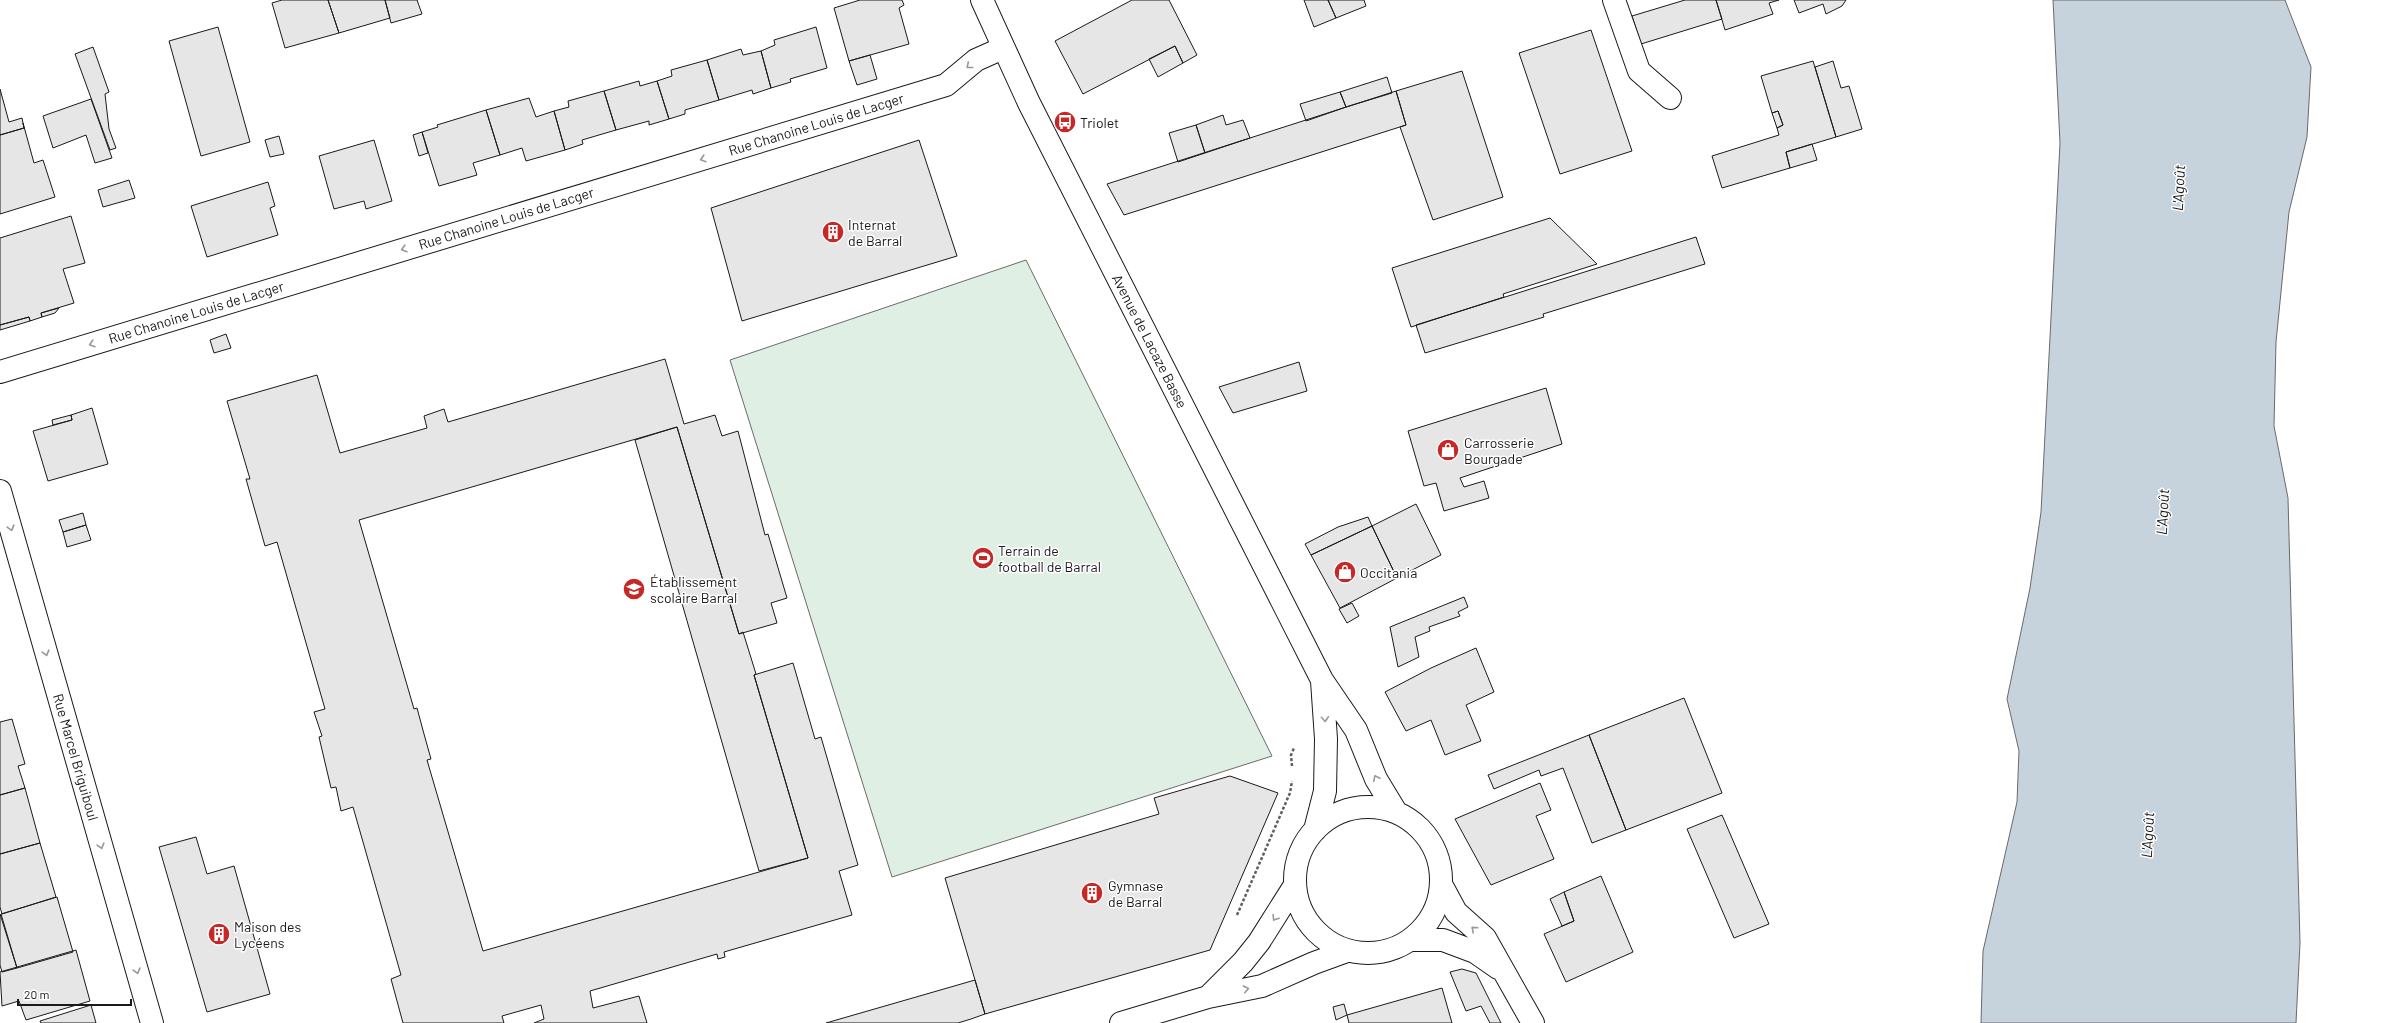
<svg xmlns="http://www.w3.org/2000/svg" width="2386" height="1023" viewBox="0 0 2386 1023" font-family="Barlow,sans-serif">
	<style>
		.green { fill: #e0efe3; stroke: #6a6a6a }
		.water { fill: #c6d2dc; stroke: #6a6a6a }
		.building { fill: #e6e6e6; stroke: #1a1a1a }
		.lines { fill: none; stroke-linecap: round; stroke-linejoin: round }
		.minor-casing { stroke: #1a1a1a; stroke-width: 24 }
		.secondary-casing { stroke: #1a1a1a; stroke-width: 24 }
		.path { stroke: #5f5f5f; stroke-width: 2.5; stroke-dasharray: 3 2; stroke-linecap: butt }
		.minor { stroke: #fff; stroke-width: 22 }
		.secondary { stroke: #fff; stroke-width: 22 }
		.oneway { stroke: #989898 }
		.labels { text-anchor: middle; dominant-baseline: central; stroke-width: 3; stroke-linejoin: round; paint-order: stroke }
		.poi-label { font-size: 14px; fill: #1a1a1a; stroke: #fff; text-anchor: start }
		.street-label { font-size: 14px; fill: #1a1a1a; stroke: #fff }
		.water-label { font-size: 15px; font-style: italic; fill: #1a1a1a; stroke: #fff }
	</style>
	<rect width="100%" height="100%" fill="#fff"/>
	<path class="green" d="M1026 260 1272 756 892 877 730 360Z"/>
	<path class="water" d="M2053 0H2285L2311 67 2307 137 2289 212 2276 342 2274 426 2288 498 2300 943 2296 1023H1981L1983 951 2017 802 2019 751 2007 699 2030 588 2041 512 2060 143Z"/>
	<path class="building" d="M282 0H328L339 33 285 48 272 3Z
		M328 0H385L390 18 339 33Z
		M385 0H417L422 14 391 23Z
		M860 0H902L904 5 899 8 909 44 849 61 834 8Z
		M1132 0H1169L1197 55 1183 63 1175 46 1083 94 1055 41Z
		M1304 0H1328L1336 18 1314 27Z
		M1328 0H1364L1366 6 1336 18Z
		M1685 0H1716L1722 19 1641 44 1632 16Z
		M1716 0H1779L1769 3 1773 14 1725 30Z
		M1794 0H1846L1842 6 1826 14 1823 4 1799 13Z
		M218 27 250 142 201 156 169 41Z
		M816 27 827 68 790 79 791 82 771 88 761 51 775 45 774 40Z
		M1591 30 1632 151 1560 174 1519 53Z
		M1175 46 1183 63 1158 77 1149 59Z
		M93 47 109 92 105 94 109 129 116 148 110 150 75 54Z
		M741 49 743 55 761 51 771 88 753 94 752 90 719 100 707 60Z
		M870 55 877 79 857 85 849 61Z
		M707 60 719 100 685 110V114L669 119 657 81 672 76 671 70Z
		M1813 61 1836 137 1786 152 1790 168 1722 188 1712 156 1779 135 1777 128 1783 125 1778 111 1772 113 1761 76Z
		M1833 61 1841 88 1849 86 1862 129 1836 137 1815 67Z
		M1462 71 1503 197 1433 220 1400 127 1406 125 1396 91Z
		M1387 77 1392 93 1346 107 1340 92Z
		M639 81 640 86 657 81 669 119 649 125V121L616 130 604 91Z
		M0 89 9 122 22 118 24 128 0 135Z
		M604 91 616 130 582 140 583 144 565 150 554 111 569 107 568 101Z
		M1396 91 1406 125 1124 215 1107 184Z
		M1340 92 1346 107 1306 121 1300 104Z
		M529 98 536 117 554 111 565 150 526 161 522 148 500 155 486 110Z
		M91 99 112 158 95 163 86 135 53 148 43 116Z
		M486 110 500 155 473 163 477 175 439 186 422 132 438 127 437 125Z
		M1778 111 1783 125 1777 128 1772 113Z
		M1223 115 1226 125 1243 120 1250 138 1205 153 1196 125Z
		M23 123 34 163 43 160 55 197 0 214V135L24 128Z
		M1196 125 1205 153 1178 162 1169 133Z
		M422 132 428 153 419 156 413 135Z
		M279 136 284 154 270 157 265 140Z
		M374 140 392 201 366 209 364 201 334 209 319 156Z
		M919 140 957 256 742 321 711 208Z
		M1812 144 1817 160 1790 168 1786 152Z
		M129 180 135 198 103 207 98 190Z
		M268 182 275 206 270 208 278 235 207 257 191 206Z
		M71 216 85 263 63 269 74 303 41 313 42 317 30 321 29 317 0 325V238Z
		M1550 218 1597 264 1503 294 1504 297 1411 327 1392 268Z
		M1696 237 1705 264 1543 314 1544 317 1425 353 1416 325Z
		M59 308 55 313 42 317 41 313Z
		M29 317 30 321 0 330V325Z
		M226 334 231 348 214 353 210 340Z
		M665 359 684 424 715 415 722 436 738 431 765 535 768 534 787 598 771 603 777 623 739 634 677 427 359 520 414 709 417 708 424 734 431 759 427 760 483 951 808 858 754 675 793 663 815 739 821 737 858 865 839 871 852 915 724 952 725 957 718 959 717 954 590 991 593 1008 639 996 647 1023H534L544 1019 541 1005 502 1016 504 1023H403L391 979 401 975 353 807 341 811 336 787 331 788 319 737 322 736 314 712 325 709 277 542 265 546 246 479H250L227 401 317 375 340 453 427 428 424 416 444 409 448 422Z
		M1299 362 1307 391 1233 413 1219 387Z
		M1546 388 1562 444 1460 478 1464 487 1484 481 1489 498 1444 511 1436 483 1424 486 1408 431Z
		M92 408 108 464 48 481 33 431 72 420 71 415Z
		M71 415 72 420 53 425 52 420Z
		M677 427 739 634 743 632 756 674 754 675 808 858 759 871 635 440Z
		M1416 504 1441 555 1397 578 1372 526Z
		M83 513 86 525 63 532 59 520Z
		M1368 517 1372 526 1311 555 1305 544 1338 527Z
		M86 525 91 540 67 547 63 532Z
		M1372 526 1397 578 1340 608 1311 555Z
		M1464 597 1468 607 1458 612 1460 616 1429 627 1430 631 1415 637 1419 657 1398 667 1390 627Z
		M1352 603 1359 616 1347 623 1339 609Z
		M1476 648 1494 692 1466 705 1481 741 1445 755 1431 720 1406 731 1385 692 1431 668Z
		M1684 698 1722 793 1626 830 1589 735Z
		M12 719 25 764 18 766 25 788 0 795V722Z
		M1589 735 1626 830 1592 843 1563 768 1541 776 1539 770 1494 789 1488 775Z
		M1230 776 1278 793 1210 950 985 1014 945 878 1159 814 1154 798Z
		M1540 783 1551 810 1536 816 1554 859 1491 885 1455 819Z
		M25 788 40 843 0 854V795Z
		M1722 815 1769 924 1734 938 1687 829Z
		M196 837 207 874 234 866 270 994 207 1012 159 847Z
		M40 843 56 897 2 914 0 907V854Z
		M1601 876 1633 952 1566 982 1544 934 1574 921 1564 892Z
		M1564 892 1574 921 1562 926 1550 899Z
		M57 897 73 952 17 968 1 914Z
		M0 914 17 968 2 972 0 965Z
		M76 950 90 1001 26 1020 19 1001 2 1006 0 972Z
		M1462 969 1476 973 1501 1023H1490L1481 1006 1466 1011 1450 972Z
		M975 980 985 1014 971 1019 958 1023H826Z
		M1442 988 1452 1023H1349L1347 1015Z
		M1344 1004 1347 1015 1336 1020 1333 1007Z
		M91 1005 96 1023H41L40 1021Z"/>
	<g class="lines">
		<g class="minor-casing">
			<path id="minor" d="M1614 0 1639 71 1670 98
				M0 372 946 85 976 60 1003 48
				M0 491 152 1023
				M1442 886 1456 912 1485 938 1533 1023
				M1412 940H1443L1475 952 1498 968"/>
		</g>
		<g class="secondary-casing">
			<path id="secondary" d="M982 0 1029 103 1322 680 1356 730 1376 779 1396 812
				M1295 880a73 73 0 1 1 146 0a73 73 0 1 1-146 0Z
				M1315 830 1325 791 1326 739 1322 681
				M1208 997 1243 962 1259 942 1295 885
				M1121 1023 1208 997 1262 986 1314 963 1347 951"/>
		</g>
		<path class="path" d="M1292 766 1291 755 1294 748
			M1237 915 1290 793 1292 781"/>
		<use href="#minor" class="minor"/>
		<use href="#secondary" class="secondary"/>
	</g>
	<defs><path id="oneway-chevron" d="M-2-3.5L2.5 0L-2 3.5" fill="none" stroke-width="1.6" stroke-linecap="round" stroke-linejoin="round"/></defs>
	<g class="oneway">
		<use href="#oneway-chevron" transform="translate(969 66) rotate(141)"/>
		<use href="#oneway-chevron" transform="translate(703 159) rotate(163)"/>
		<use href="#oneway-chevron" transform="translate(404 249) rotate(163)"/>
		<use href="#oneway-chevron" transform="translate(92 344) rotate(163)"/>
		<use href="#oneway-chevron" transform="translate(11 528) rotate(74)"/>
		<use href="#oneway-chevron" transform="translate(46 653) rotate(74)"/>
		<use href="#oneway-chevron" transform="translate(1325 719) rotate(86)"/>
		<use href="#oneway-chevron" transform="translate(1376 778) rotate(-116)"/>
		<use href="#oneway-chevron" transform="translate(101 846) rotate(74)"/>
		<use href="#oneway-chevron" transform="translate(1275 918) rotate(122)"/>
		<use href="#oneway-chevron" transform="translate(1474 929) rotate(-138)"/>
		<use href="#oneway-chevron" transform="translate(137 971) rotate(74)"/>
		<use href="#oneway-chevron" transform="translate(1246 989) rotate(-12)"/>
	</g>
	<defs>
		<g id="bus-disc" transform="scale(1.15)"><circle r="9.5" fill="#c62828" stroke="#fff"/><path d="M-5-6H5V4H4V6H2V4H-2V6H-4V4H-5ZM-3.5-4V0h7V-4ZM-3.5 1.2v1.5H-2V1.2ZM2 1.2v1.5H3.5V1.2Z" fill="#fff"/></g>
		<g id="building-disc" transform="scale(1.15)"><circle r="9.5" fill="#c62828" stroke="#fff"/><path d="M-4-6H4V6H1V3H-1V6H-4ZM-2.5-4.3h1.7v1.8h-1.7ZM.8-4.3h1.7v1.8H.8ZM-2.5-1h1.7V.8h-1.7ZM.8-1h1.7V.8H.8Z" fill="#fff"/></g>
		<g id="shop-disc" transform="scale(1.15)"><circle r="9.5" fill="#c62828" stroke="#fff"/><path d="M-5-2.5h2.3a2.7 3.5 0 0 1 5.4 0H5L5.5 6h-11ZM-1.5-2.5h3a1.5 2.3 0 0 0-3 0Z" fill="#fff"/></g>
		<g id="stadium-disc" transform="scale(1.15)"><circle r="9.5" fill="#c62828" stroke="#fff"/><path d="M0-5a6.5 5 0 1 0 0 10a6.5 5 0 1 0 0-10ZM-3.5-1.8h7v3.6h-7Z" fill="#fff"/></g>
		<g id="school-disc" transform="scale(1.15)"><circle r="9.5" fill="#c62828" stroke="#fff"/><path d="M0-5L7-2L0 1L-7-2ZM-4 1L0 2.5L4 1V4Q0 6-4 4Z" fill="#fff"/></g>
	</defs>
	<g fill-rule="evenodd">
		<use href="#bus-disc" x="1065" y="122"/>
		<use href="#building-disc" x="833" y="232"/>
		<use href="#shop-disc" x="1448" y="450"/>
		<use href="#stadium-disc" x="983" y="558"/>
		<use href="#shop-disc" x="1345" y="572"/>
		<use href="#school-disc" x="634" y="589"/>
		<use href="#building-disc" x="1092" y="893"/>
		<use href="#building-disc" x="219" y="934"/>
	</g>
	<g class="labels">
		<g class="poi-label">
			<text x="1080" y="122">Triolet</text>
			<text x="848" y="224">Internat<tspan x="848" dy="16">de Barral</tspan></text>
			<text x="1464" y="442">Carrosserie<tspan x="1464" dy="16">Bourgade</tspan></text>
			<text x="998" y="550">Terrain de<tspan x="998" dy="16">football de Barral</tspan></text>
			<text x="1360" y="572">Occitania</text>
			<text x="650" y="581">Établissement<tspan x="650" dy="16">scolaire Barral</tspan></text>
			<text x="1108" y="885">Gymnase<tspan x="1108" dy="16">de Barral</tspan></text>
			<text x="234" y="926">Maison des<tspan x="234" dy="16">Lycéens</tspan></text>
		</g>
		<g class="street-label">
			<text transform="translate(816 124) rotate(-17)">Rue Chanoine Louis de Lacger</text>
			<text transform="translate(506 218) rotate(-17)">Rue Chanoine Louis de Lacger</text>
			<text transform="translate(196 312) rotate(-17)">Rue Chanoine Louis de Lacger</text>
			<text transform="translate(1150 341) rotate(63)">Avenue de Lacaze Basse</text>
			<text transform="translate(76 757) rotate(74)">Rue Marcel Briguiboul</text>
		</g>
		<g class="water-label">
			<text transform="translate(2178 188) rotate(-87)">L'Agoût</text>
			<text transform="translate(2162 512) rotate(-87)">L'Agoût</text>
			<text transform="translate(2147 835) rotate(-87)">L'Agoût</text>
		</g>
	</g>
	<path d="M18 999v6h113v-6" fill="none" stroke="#1a1a1a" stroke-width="2"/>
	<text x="24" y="999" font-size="12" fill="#1a1a1a" stroke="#ffffff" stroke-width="3" paint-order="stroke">20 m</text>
</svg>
